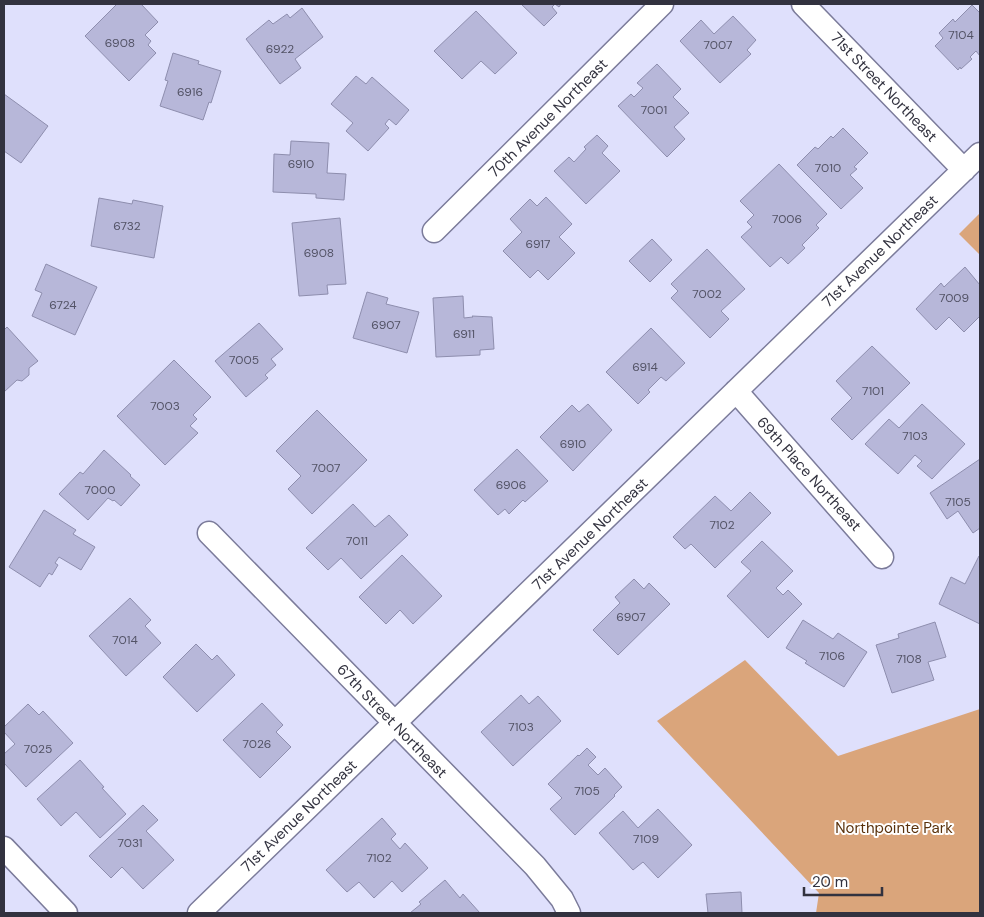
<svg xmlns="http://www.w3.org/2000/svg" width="984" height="917" viewBox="0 0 984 917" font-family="'DM Sans',sans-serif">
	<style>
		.park { fill: #daa57b }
		.building { fill: #b7b7d9; stroke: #8e8eae }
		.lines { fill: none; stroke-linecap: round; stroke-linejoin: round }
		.minor-casing { stroke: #7b7b9a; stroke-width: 25 }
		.minor { stroke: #fff; stroke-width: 22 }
		.labels { text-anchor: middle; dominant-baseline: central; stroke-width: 4; stroke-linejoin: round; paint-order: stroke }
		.number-label { font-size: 12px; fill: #535366 }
		.street-label { font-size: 15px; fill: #32323f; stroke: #fff }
		.park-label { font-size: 15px; fill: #5a320c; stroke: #fff }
	</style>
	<rect width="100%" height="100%" fill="#dfe0fc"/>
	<path class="park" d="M980 213V255L959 234Z
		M745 660 838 756 980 709V913H816L819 893 657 721Z"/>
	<path class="building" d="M117 4H141L158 22 145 35 151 41 148 45 156 53 129 81 85 36Z
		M521 4H561L559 7 555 4 552 7 557 13 544 26Z
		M972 5 980 13V56L976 51 970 57 972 59 961 69 960 67 958 70 935 46 943 38 939 33 953 19 955 22Z
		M302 8 323 37 295 59 301 68 280 84 246 39 269 20 273 24 287 14 290 18Z
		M476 11 517 53 495 74 481 61 462 79 434 51Z
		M733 16 756 40 747 50 751 54 720 83 680 41 701 20 714 34Z
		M173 53 199 61 198 64 221 71 211 103 209 102 203 120 160 106 168 81 165 80Z
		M657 64 681 89 673 97 689 113 674 127 685 139 667 157 618 106 631 94 634 97 643 88 637 83Z
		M356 76 366 84 372 77 409 110 396 125 389 119 385 124 389 128 368 151 346 131 353 123 331 104Z
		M4 94 48 126 21 163 4 151Z
		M843 128 868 153 854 167 857 169 850 175 863 188 841 209 797 165 815 147 818 149 831 136 833 138Z
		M597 135 608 146 602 153 620 171 586 204 554 171 569 157 574 162 586 149 584 147Z
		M291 141 329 143 327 173 346 174 344 200 316 198V194L273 192 274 154 290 155Z
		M779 164 827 214 816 225 819 228 802 245 805 248 788 264 781 257 770 267 741 237 752 227 747 222 754 215 740 201Z
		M546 197 572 224 559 237 575 253 548 280 538 270 530 278 503 251 522 232 510 219 530 199 537 206Z
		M99 198 132 204 133 200 163 206 154 258 91 246Z
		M340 218 346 284 327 285 328 294 299 296 292 223Z
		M652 239 672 260 650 282 629 261Z
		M707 249 745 289 721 311 729 319 710 338 671 298 678 291 671 284Z
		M46 264 97 287 75 335 32 316 42 293 35 290Z
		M965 267 980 285V316L964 332 949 317 936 330 916 309 941 283 944 287Z
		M367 292 388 298 386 304 419 312 407 353 353 338Z
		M463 296 464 318 473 317 472 316 492 317 494 349 480 350V355L436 357 433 298Z
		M259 323 283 349 271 359 276 365 265 375 268 378 246 397 215 361Z
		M7 327 38 361 29 368V375L22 381 17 380 4 392V330Z
		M651 328 685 363 666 381 661 377 648 390 650 392 638 404 606 372Z
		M872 346 910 383 852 440 831 419 852 398 836 381Z
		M174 360 211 397 193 415 197 419 190 426 198 433 165 465 117 416Z
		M588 404 612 430 573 471 540 437 572 405 579 412Z
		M922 404 965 444 932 479 917 466 922 461 915 455 898 474 865 444 889 419 899 428Z
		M317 410 367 460 312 514 288 489 301 476 276 451Z
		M517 449 548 481 525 502 523 500 509 514 505 509 498 515 474 490Z
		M104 450 131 475 130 476 140 485 121 506 114 500 113 501 108 498 88 520 59 494 80 472 83 474Z
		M980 459V528L973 533 958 511 947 519 930 493Z
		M750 492 771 513 715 568 691 544 685 549 673 537 715 496 731 511Z
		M353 504 375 527 389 515 408 535 361 579 341 558 328 570 306 548Z
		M44 510 76 530 73 534 95 547 81 570 59 557 55 563 58 565 52 575 49 573 40 587 9 567Z
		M762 541 793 571 776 588 783 595 788 590 802 604 768 638 727 596 751 571 741 562Z
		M402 555 442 596 413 624 400 610 386 624 359 597Z
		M979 556H980V624L939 604 951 577 965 584Z
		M634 579 644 589 649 583 670 604 618 655 593 630 620 603 615 597Z
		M130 598 151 620 145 626 161 643 126 676 89 636Z
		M803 620 833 639 838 633 867 652 844 687 805 663 807 661 786 648Z
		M935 622 946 657 928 662 934 680 892 693 876 645 899 638 898 634Z
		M196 644 212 660 217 655 235 675 197 712 163 677Z
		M521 695 529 704 538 696 561 721 513 766 481 732Z
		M262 703 283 725 276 732 291 747 260 778 223 740Z
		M28 704 39 715 43 711 73 743 26 787 4 763V754L15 744 4 732V727Z
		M587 748 596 757 588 765 598 775 605 768 622 787 614 795 615 796 575 835 550 809 562 798 548 784 578 755 579 756Z
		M80 760 104 787 102 788 126 814 100 838 76 812 61 826 37 799Z
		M143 805 158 820 146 831 174 860 143 889 122 867 111 878 89 856Z
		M658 809 692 845 658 878 643 862 633 870 599 833 623 811 638 828Z
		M382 818 396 834 391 839 400 849 405 843 428 868 402 892 392 881 374 898 359 882 347 892 326 870Z
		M445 880 460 898 463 894 480 913H410L421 904 419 902Z
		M741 892 742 913H708L706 894Z"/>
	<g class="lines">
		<g class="minor-casing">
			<path id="minor" d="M803 4 964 170
				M434 231 662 4
				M736 391 882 557
				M209 533 535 866 562 899 569 913
				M4 848 66 913
				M199 913 980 154"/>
		</g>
		<use href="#minor" class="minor"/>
	</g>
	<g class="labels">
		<g class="number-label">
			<text x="961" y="35">7104</text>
			<text x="120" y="43">6908</text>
			<text x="718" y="45">7007</text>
			<text x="280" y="49">6922</text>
			<text x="190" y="92">6916</text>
			<text x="654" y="110">7001</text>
			<text x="301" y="164">6910</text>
			<text x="828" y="168">7010</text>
			<text x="787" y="219">7006</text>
			<text x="127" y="226">6732</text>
			<text x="538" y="244">6917</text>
			<text x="319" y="253">6908</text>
			<text x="707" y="294">7002</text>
			<text x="954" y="298">7009</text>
			<text x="63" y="305">6724</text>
			<text x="386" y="325">6907</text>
			<text x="464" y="334">6911</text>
			<text x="244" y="360">7005</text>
			<text x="645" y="367">6914</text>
			<text x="873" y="391">7101</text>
			<text x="165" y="406">7003</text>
			<text x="915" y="436">7103</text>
			<text x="573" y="444">6910</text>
			<text x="326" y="468">7007</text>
			<text x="511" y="485">6906</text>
			<text x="100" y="490">7000</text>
			<text x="958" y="502">7105</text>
			<text x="722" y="525">7102</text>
			<text x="357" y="541">7011</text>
			<text x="631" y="617">6907</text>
			<text x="125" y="640">7014</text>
			<text x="832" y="656">7106</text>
			<text x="909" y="659">7108</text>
			<text x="521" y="727">7103</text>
			<text x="257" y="744">7026</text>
			<text x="38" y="749">7025</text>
			<text x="587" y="791">7105</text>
			<text x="646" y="839">7109</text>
			<text x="130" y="843">7031</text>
			<text x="379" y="858">7102</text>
		</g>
		<g class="street-label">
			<text transform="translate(884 87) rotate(46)">71st Street Northeast</text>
			<text transform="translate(548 118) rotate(-45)">70th Avenue Northeast</text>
			<text transform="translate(880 251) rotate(-44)">71st Avenue Northeast</text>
			<text transform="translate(809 474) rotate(48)">69th Place Northeast</text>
			<text transform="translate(590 534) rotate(-44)">71st Avenue Northeast</text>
			<text transform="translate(392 721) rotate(46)">67th Street Northeast</text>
			<text transform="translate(299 816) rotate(-44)">71st Avenue Northeast</text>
		</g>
		<g class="park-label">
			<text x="894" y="828">Northpointe Park</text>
		</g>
	</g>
	<rect width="984" height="917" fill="none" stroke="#32323f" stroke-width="10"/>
	<path d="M804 887v8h78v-8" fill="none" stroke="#32323f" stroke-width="2.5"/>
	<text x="812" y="887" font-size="15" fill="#32323f" stroke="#ffffff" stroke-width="4" paint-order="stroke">20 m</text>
</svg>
